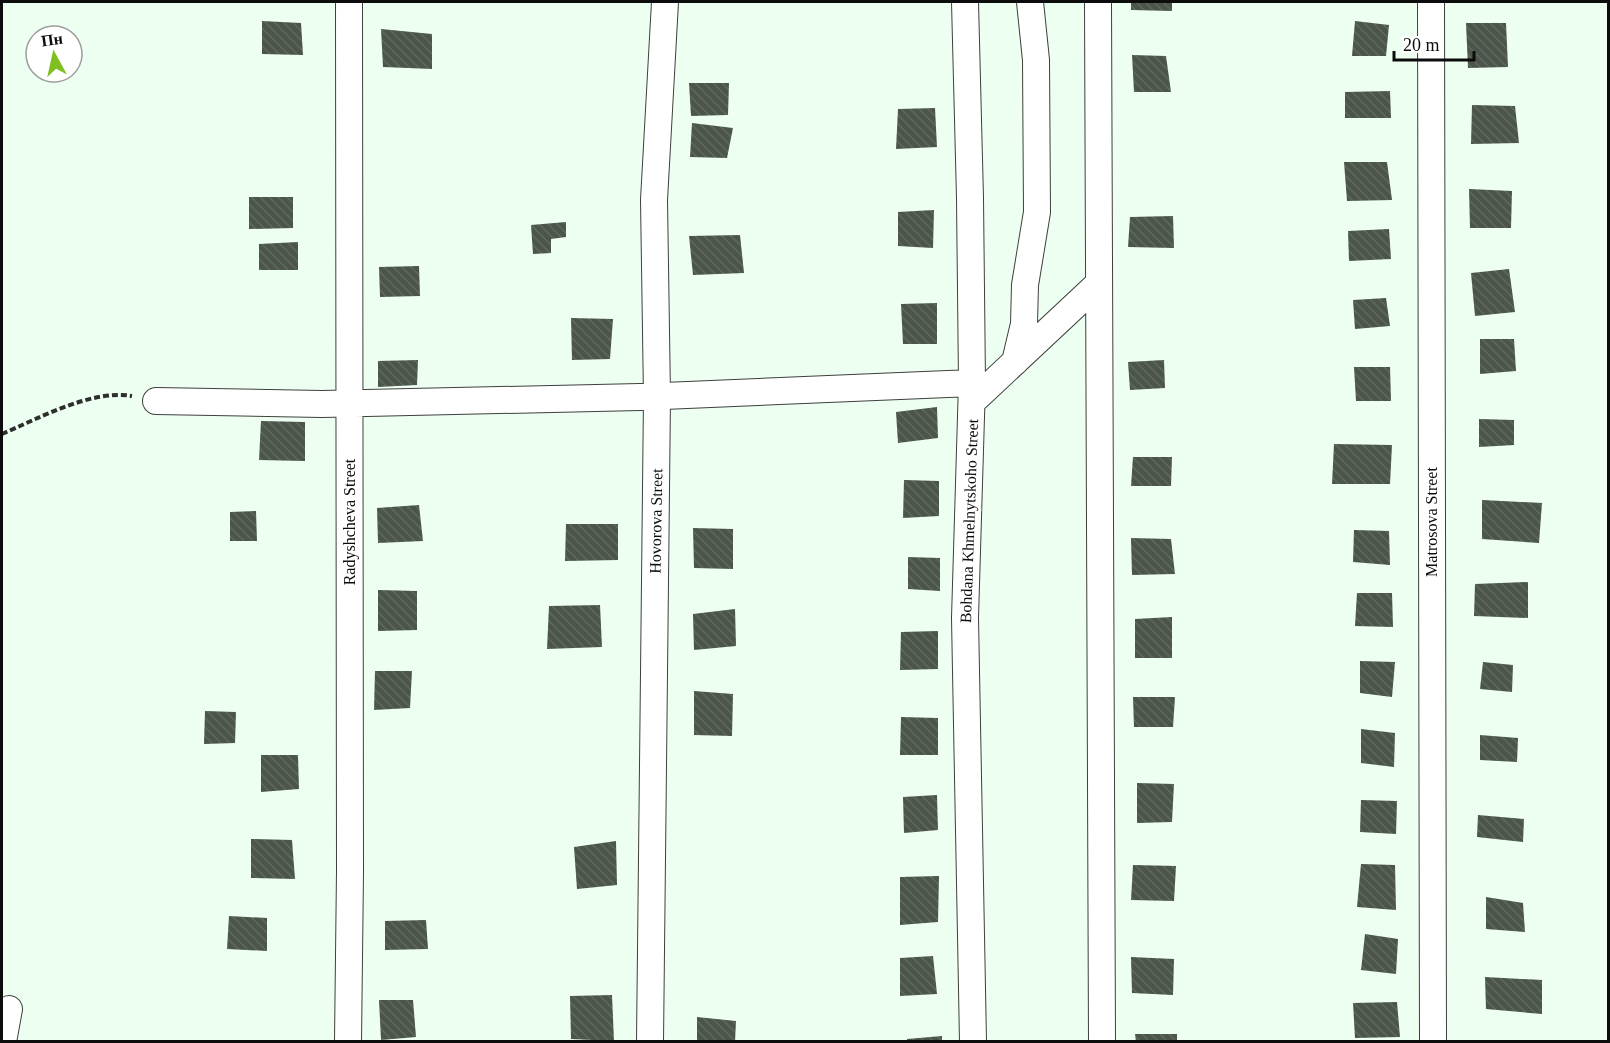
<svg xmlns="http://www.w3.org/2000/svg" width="1610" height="1043" viewBox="0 0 1610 1043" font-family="Georgia,serif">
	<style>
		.building { fill: url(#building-back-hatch) }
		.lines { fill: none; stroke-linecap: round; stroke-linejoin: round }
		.minor-casing { stroke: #3f3f3f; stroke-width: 28 }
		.path { stroke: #2e2e2e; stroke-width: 4; stroke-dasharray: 6 3; stroke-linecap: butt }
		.minor { stroke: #fff; stroke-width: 26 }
		.labels { text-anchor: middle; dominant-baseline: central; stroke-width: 6; stroke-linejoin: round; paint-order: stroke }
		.street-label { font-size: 16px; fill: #0c0c0c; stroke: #fff }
	</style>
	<defs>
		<pattern id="building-back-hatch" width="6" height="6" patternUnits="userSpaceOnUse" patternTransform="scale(1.5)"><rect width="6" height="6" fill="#4b5549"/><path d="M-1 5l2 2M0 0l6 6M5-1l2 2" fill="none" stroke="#60685f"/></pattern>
	</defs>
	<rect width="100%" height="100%" fill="#ecfff1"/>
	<path class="building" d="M1131 2H1172V11L1131 10Z
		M262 21 301 23 303 55 262 54Z
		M1355 21 1389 25 1386 56H1352Z
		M1466 23H1506L1508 67 1468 68Z
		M381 29 432 34V69L383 67Z
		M1132 55 1166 56 1171 92H1134Z
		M689 83H729L728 115 691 116Z
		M1390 91 1391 118H1345V92Z
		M1472 105 1515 106 1519 143 1471 144Z
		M935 108 937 147 896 149 898 109Z
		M692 123 733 128 727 158 690 157Z
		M1344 162H1387L1392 200 1347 201Z
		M1469 189 1512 191 1511 228H1470Z
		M249 197H293V228L249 229Z
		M934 210 933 248 898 246V212Z
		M1173 216 1174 248 1128 247 1130 217Z
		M566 222V237L551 239V253L533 254 531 225Z
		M1389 229 1391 259 1349 261 1348 231Z
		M740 235 744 273 693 275 689 236Z
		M298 242V270H259V244Z
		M419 266 420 296 380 297 379 267Z
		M1509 269 1515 312 1475 316 1471 273Z
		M1386 298 1390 326 1355 329 1353 300Z
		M937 303V344H903L901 304Z
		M571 318 613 319 610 359 572 360Z
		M1480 339H1514L1516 371 1480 374Z
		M418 360 417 385 378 387V361Z
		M1164 360 1165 388 1130 390 1128 362Z
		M1354 367H1390L1391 401H1356Z
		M937 407 938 438 898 443 896 412Z
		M1479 419 1514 420V445L1479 447Z
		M261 421 305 422V461L259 460Z
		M1334 444 1392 445 1390 484H1332Z
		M1133 457H1172L1171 486H1131Z
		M904 480 939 481V516L903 518Z
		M1482 500 1542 503 1539 543 1482 539Z
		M419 505 423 541 378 543 377 508Z
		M256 511 257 541H230V512Z
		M566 524H618V560L565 561Z
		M693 528 733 529V569L694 568Z
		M1354 530 1389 531 1390 565 1353 562Z
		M1131 538 1171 539 1175 574 1132 575Z
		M908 557 940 558V591L908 589Z
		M1528 582V618L1474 616 1475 584Z
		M378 590 417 591V630L378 631Z
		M1357 593H1392L1393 627 1355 626Z
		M600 605 602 647 547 649 549 606Z
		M735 609 736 646 694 650 693 614Z
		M1172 617V658H1135V619Z
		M938 631V669L900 670 901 632Z
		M1360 661 1395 662 1392 697 1360 693Z
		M1483 662 1513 665 1512 692 1480 689Z
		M375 671H412L410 708 374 710Z
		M694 691 733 694 732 736 694 735Z
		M1133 697H1175L1173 727H1134Z
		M205 711 236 712 235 743 204 744Z
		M901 717 938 718V755H900Z
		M1361 729 1395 733 1394 767 1361 763Z
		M1480 735 1518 738 1517 762 1480 760Z
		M261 755H298L299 789 261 792Z
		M1137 783 1174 784 1172 822 1137 823Z
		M937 795 938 830 904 833 903 797Z
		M1361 800 1397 801 1396 834 1360 832Z
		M1478 815 1524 819 1523 842 1477 837Z
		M251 839 292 840 295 879 251 878Z
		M616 841 617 885 577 889 574 847Z
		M1361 864 1395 865 1396 910 1357 907Z
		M1133 865 1176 866 1174 901 1131 900Z
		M939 876 938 922 900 925V877Z
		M1486 897 1523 903 1525 932 1486 929Z
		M229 916 267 918V951L227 949Z
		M426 920 428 949 385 950V921Z
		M1365 934 1398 939 1396 974 1361 970Z
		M933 956 937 994 900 996V958Z
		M1131 957 1174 959 1173 995 1132 993Z
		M1485 977 1542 980V1014L1486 1009Z
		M612 995 614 1041 571 1039 570 996Z
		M379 1000H413L416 1037 381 1040Z
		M1397 1002 1400 1037 1355 1038 1353 1003Z
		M697 1017 736 1021 735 1042H697Z
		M1135 1034H1177V1042H1136Z
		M942 1036V1042H907V1039Z"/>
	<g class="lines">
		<g class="minor-casing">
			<path id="minor" d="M965 2 970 198 972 383 965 618 973 1042
				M1098 2 1102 1042
				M1431 2 1433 1042
				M1015 362 1024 324 1025 285 1037 212 1036 60 1030 2
				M156 401 322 404 640 397 972 383
				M972 402 1098 284
				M3 1042 9 1009
				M348 1042 350 871 349 2
				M650 1042 657 397 654 200 665 2"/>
		</g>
		<path class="path" d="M2 434C37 419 92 389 132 396"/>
		<use href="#minor" class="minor"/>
	</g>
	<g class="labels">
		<g class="street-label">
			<text transform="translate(656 521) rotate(-89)">Hovorova Street</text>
			<text transform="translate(969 521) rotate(-88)">Bohdana Khmelnytskoho Street</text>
			<text transform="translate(349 522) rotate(-90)">Radyshcheva Street</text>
			<text transform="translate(1431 522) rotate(-90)">Matrosova Street</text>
		</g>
	</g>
	<rect width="1610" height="1043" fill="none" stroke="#0c0c0c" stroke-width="6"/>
	<g transform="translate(54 54) rotate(352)"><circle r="28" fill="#ffffff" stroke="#9e9e9e" stroke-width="1.5"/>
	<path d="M0-4.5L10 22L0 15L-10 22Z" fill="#7fbf22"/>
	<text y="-9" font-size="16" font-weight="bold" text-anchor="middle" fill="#0c0c0c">Пн</text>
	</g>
	<path d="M1394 51v9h80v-9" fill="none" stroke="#0c0c0c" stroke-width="3"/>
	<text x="1403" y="51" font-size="18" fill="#0c0c0c" stroke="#ffffff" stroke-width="4.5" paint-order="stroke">20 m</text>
</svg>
